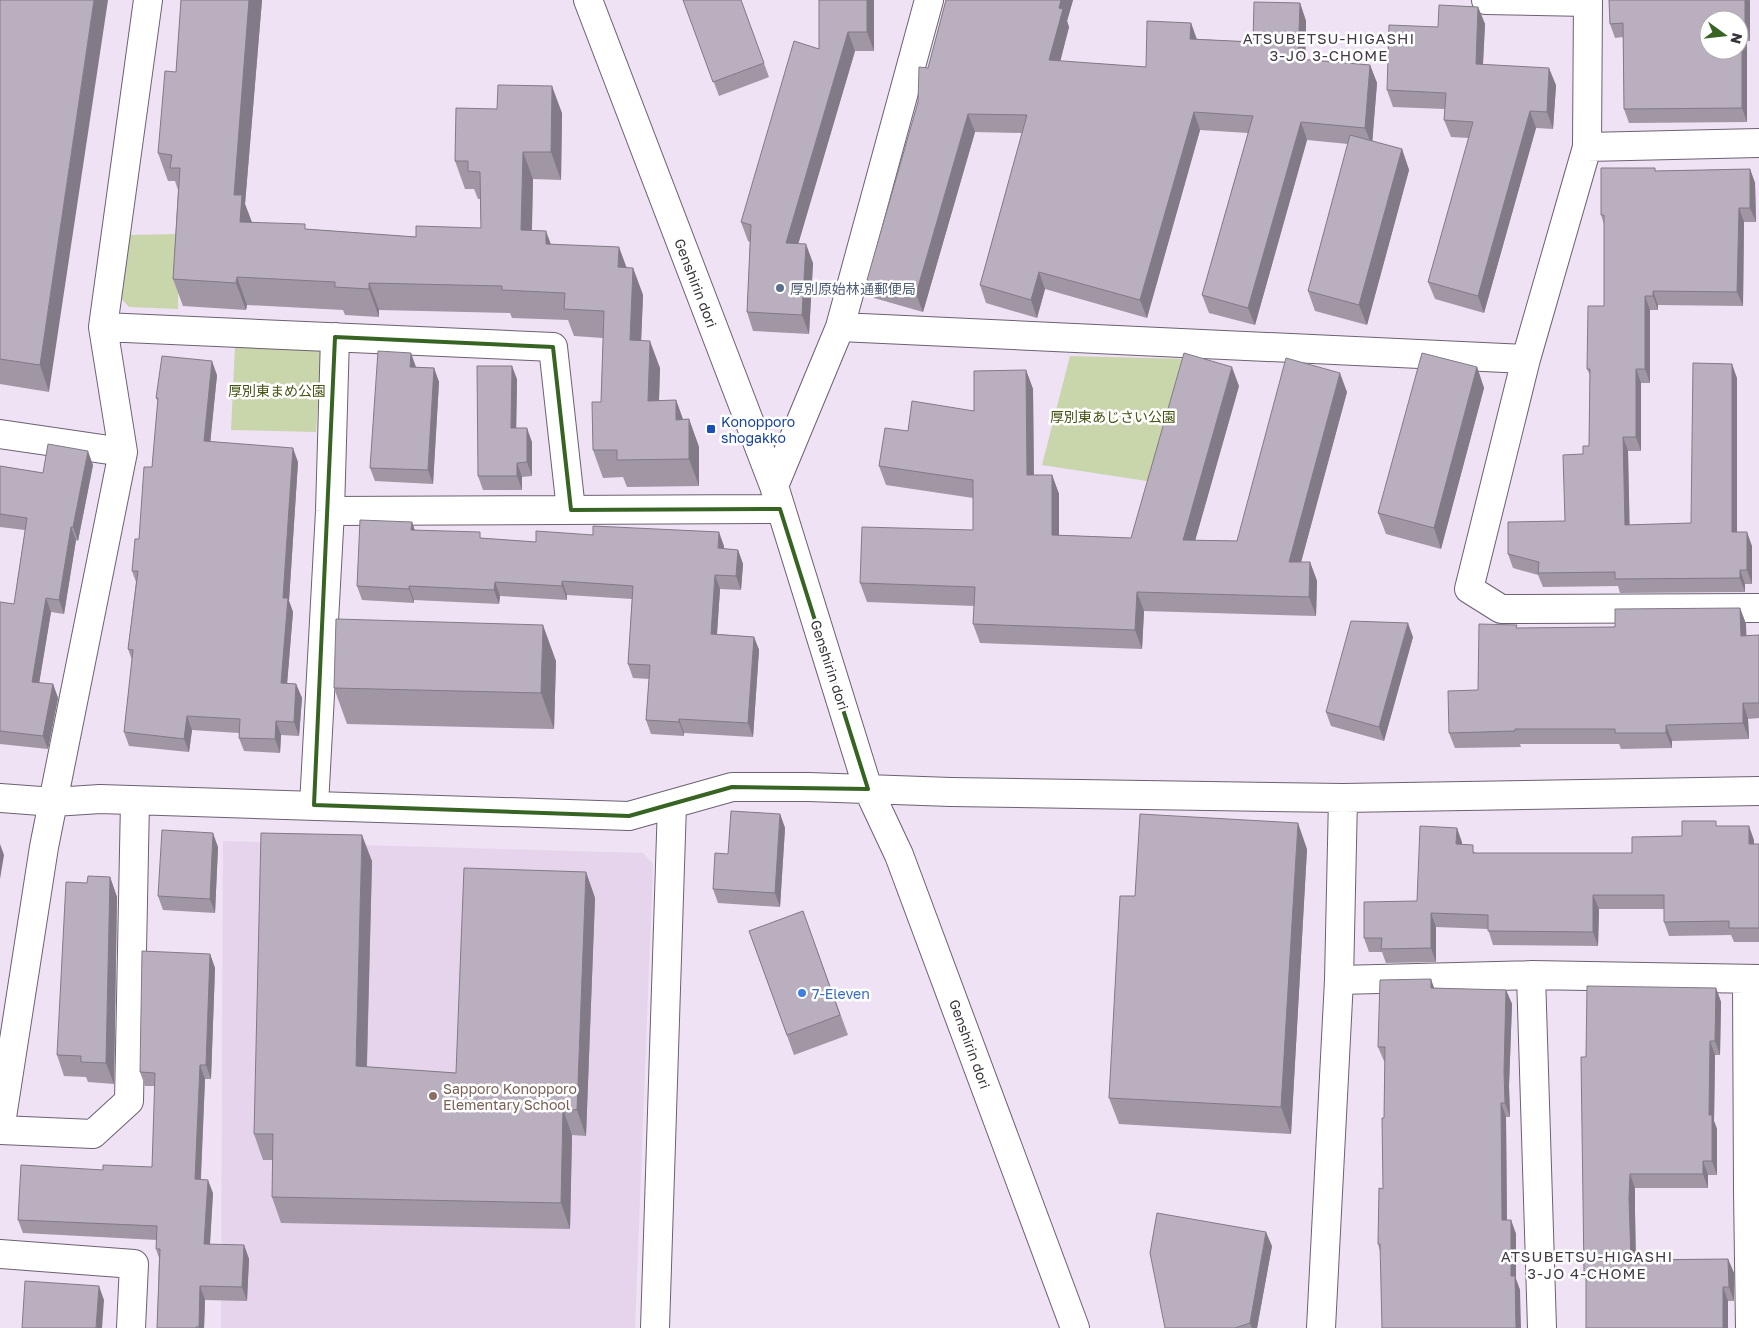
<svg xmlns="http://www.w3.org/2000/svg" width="1759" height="1328" viewBox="0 0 1759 1328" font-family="'Golos Text','Noto Sans JP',sans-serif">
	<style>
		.built { fill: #e5d4ec }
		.green { fill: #c9d5ab }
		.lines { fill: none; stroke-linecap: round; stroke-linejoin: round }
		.minor-casing { stroke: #6c6171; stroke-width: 30 }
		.minor { stroke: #fff; stroke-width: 28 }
		.wall { fill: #a096a4 }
		.shaded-wall { fill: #827a86 }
		.building { fill: #baafbf; stroke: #827a86; fill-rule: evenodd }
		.marked { fill: none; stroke: #376423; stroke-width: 4; stroke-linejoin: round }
		.service-dot { fill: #5c6f8a; stroke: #fff; stroke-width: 2 }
		.transit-dot { fill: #1a4fb4; stroke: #fff; stroke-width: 2 }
		.shop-dot { fill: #3f7fe0; stroke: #fff; stroke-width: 2 }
		.education-dot { fill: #8d6e63; stroke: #fff; stroke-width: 2 }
		.labels { text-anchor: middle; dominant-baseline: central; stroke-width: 5; stroke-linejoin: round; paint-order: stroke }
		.street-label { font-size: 14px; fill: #38333a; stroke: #fff }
		.service-label { font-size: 14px; fill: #4e5e75; stroke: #fff; text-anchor: start }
		.park-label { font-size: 14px; fill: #445212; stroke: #fff }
		.transit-label { font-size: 14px; fill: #164399; stroke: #fff; text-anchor: start }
		.shop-label { font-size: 14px; fill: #366cbe; stroke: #fff; text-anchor: start }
		.education-label { font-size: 14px; fill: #785e54; stroke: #fff; text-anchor: start }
		.neighbourhood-label { font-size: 15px; letter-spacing: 1px; fill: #443a48; stroke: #fff }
	</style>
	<rect width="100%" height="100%" fill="#eee2f4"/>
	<path class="built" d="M223 841 643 853 653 864 635 1328H221Z"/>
	<path class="green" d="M178 234V309L129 307 118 295 127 235Z
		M235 347 322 351 316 432 231 430Z
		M1070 356 1186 359 1153 482 1042 465Z"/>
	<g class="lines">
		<g class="minor-casing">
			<path id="minor" d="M588 0 774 486 868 789 899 855 1075 1328
				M1486 0 1588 2
				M1588 0 1587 147 1526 359 1469 589 1501 609 1759 608
				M1587 147 1759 143
				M103 327 553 347 571 510
				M840 327 1526 359
				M0 434 123 452
				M774 486 840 327 929 0
				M330 511 780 509
				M0 798 54 802 100 799 629 816 732 787H809L951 792 1343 798 1759 791
				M314 805 330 511 335 337
				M1531 975 1542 1328
				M1339 980 1531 975 1759 979
				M1747 980 1748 1190 1750 1328
				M0 1130 44 847 123 452 103 327 148 0
				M0 1130 93 1134 129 1101 135 801
				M0 1254 134 1264 131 1328
				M655 1328 672 804
				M1321 1328 1339 980 1343 798"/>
		</g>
		<use href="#minor" class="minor"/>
	</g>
	<path class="wall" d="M0 0 49 392 0 384Z
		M181 0H262L245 204 252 222 307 229 416 237 481 228 480 199H478L474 189H465L455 161 562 113 561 180 533 179 532 231 551 244 627 268H633L643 295 641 341 660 368 659 401 676 400 683 419H689L699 447V486L627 487 623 477 603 478 593 450 601 402 603 338 574 336 568 320 512 318 510 313 379 310V317L345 315 343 310 247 305 246 310 183 306 173 279 178 190 175 181H168L158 153 176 72Z
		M683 0H741L769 77 719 96Z
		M874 0V51H855L798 243 813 263 809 334 753 331 747 312 750 242 748 241 741 222 819 49Z
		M946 0H1073L1067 21 1069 27 1060 61 1146 67 1191 23 1197 39 1253 42 1300 3 1306 21 1305 60 1370 65 1377 83 1372 141 1402 149 1409 170 1367 325 1315 311 1308 291 1348 144 1307 140 1255 325 1209 313 1202 295 1248 133 1200 130 1147 318 1045 289 1037 318 986 303 980 285 1022 133 975 132 923 312 874 298 867 280 928 68Z
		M1609 0H1750V41H1747V122L1629 123 1624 109 1623 37 1615 38 1610 24Z
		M1478 7 1485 24 1483 65 1556 85 1553 129 1536 128 1484 313 1435 299 1428 282 1469 138 1451 137 1444 120 1445 109 1393 107 1387 90 1438 27Z
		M1750 169 1755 183 1756 222H1744L1743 306 1658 305V310H1650V383H1641V451H1628L1629 525 1691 523 1737 378V532L1752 546V584H1745V592L1620 593 1618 586 1543 587 1538 575 1513 568 1508 554 1565 521 1583 454 1589 446 1590 375 1587 369 1604 306V224L1601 215 1656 171Z
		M416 367 434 368 439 382 433 484 375 481 370 468Z
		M1477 367 1484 388 1441 549 1386 534 1378 513Z
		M1026 370 1033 389 1034 475H1052L1059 494V535L1131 538 1239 386 1195 540 1237 541 1347 392 1301 562H1310L1317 581 1316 616 1144 611 1142 649 980 643 973 624 974 606 867 602 860 583 973 530V498L886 485 879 466 908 431 974 411Z
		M217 375 210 442 298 462 289 601 293 612 287 683 296 684 302 698 299 736 281 735 280 753 244 751 239 738V733L192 730 189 752 129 746 124 732 132 660 128 649 136 582 132 571 139 539 152 467 158 402 156 398Z
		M517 379 516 428 532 442V476L522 477V490H483L478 476Z
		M93 465 78 541 76 540 64 614 51 612 39 683 53 684 58 698 48 749 0 744V602L14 604 25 530 0 527V466L43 473Z
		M412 522 414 530 482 538 536 542 724 546V549L738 550 743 564 741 590 720 589 717 634 754 637 759 650 753 737 684 733V736L651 734 646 720 649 679 633 678 628 664 632 599 567 595V600L500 596 499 604 414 600V603L362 600 357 586Z
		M1740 608 1746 624V636L1759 635V718L1748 719 1749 739 1672 741V748L1621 749 1619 744H1520L1521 747 1455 748 1449 733 1478 690 1517 628 1615 627Z
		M1413 637 1384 741 1331 726 1326 712Z
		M556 661 554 729 347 724 334 688Z
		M780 814 785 828 780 907 718 903 713 889 728 854Z
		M1718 826 1754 840V844H1759V942H1734L1731 935 1669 936 1664 922V909H1599L1598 946 1493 945 1488 929 1436 927V962L1386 963 1382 952H1369L1364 938 1417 901 1462 842V845L1476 853H1632L1682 836Z
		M218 847 215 913 163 910 158 896Z
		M1307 849 1291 1134 1119 1124 1109 1098 1135 896Z
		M372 861 367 1067 456 1073 586 872 595 898 586 1136 572 1135 570 1229 281 1223 272 1197 273 1160H263L254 1134Z
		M110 877 117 897 114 1084 88 1082 86 1077 64 1076 57 1055 87 883Z
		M803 911 848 1035 794 1055 749 931Z
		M210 954 215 968 211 1079H205L201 1179 213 1193 210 1244 244 1245 249 1259 247 1301 205 1300 204 1328H157L159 1258 156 1249 157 1240 23 1233 18 1220 103 1170 152 1167 155 1086H145L140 1072Z
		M1434 988 1506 990 1512 1004 1509 1086 1510 1117H1506L1507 1220H1511L1516 1234V1279L1520 1290 1380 1251 1378 1244 1383 1189 1385 1061H1384L1378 1047Z
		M1716 988 1721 1002 1720 1055H1715L1714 1121 1717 1129V1175H1708V1188H1635V1212L1636 1260 1728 1259 1734 1273V1301H1728L1586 1279 1584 1273 1586 1057Z
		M1272 1246 1257 1328H1165Z"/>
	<path class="shaded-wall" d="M94 0H108L49 392 40 365Z
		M249 0H262L245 204 252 223 240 222 234 195Z
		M867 0H874V51L867 32Z
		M1061 0H1073L1067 21 1069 27 1056 78 1049 60 1059 8Z
		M1745 0H1750V41L1745 27Z
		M1300 3 1306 21 1305 77 1298 59Z
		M1478 7 1485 24 1482 81 1476 64Z
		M1191 23 1197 41 1190 39Z
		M1742 27 1747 41V122L1742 108Z
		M848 32 855 51 793 262 786 243Z
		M1370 65 1377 83 1372 146 1365 128Z
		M1549 68 1556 85 1553 129 1547 112Z
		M552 86 562 113 561 180 551 152Z
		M1530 111 1536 128 1484 313 1478 296Z
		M1194 112 1200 130 1147 318 1140 300Z
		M968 114 975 132 923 312 916 294Z
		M1301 122 1307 140 1255 325 1248 308Z
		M1402 149 1409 170 1367 325 1359 305Z
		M523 152 533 179 531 258 521 230Z
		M1750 169 1755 183 1756 222 1750 208Z
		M1739 208 1744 222 1743 306 1737 292Z
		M546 231 556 258 546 244Z
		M806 244 813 263 809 334 802 315Z
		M619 247 629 274 618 267Z
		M633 268 643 295 640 368 630 340Z
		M1039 272 1045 289 1037 318 1031 300Z
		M237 277 247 305 246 310 236 283Z
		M369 283 379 310V317L369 289Z
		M1653 291 1658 305V310L1653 296Z
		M1645 296 1650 310V383L1645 369Z
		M650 341 660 368 658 428 648 401Z
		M411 353 416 367 415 381 410 367Z
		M212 361 217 375 209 455 204 441Z
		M1732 364 1737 378V546L1732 532Z
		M512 366 517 379 516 442 511 428Z
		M1232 367 1239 386 1190 559 1183 540Z
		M1477 367 1484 388 1441 549 1434 528Z
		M434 368 439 382 433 484 428 470Z
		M1636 369 1641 383V451L1636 437Z
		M1026 370 1033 389 1034 494 1027 475Z
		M1340 373 1347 392 1296 581 1289 562Z
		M676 400 686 428 676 420Z
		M689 419 699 447V486L689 459Z
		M527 428 532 442V476L527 462Z
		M1623 437 1628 451 1630 539 1625 525Z
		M293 448 298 462 289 601 293 612 286 697 281 683 283 598Z
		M88 451 93 465 78 541 73 527Z
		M517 463 522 477V490L517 476Z
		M1052 475 1059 494V554L1052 535Z
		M412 522 417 536 411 530Z
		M71 527 76 540 64 614 59 600Z
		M719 532 724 546 723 562 718 548Z
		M1747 532 1752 546V584L1747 570Z
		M738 550 743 564 741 590 736 576Z
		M1310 562 1317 581 1316 616 1309 597Z
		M1740 570 1745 584V592L1740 578Z
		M715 575 720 589 716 648 711 634Z
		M562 581 567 595V600L562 586Z
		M495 582 500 596 499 604 494 590Z
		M409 586 414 600V603L409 589Z
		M1137 592 1144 611 1142 649 1135 630Z
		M46 598 51 612 37 696 32 682Z
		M1740 608 1746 624 1747 651 1741 636Z
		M1408 623 1413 637 1384 741 1379 727Z
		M543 625 556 661 554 729 541 693Z
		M754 637 759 650 753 737 748 723Z
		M53 684 58 698 48 749 43 736Z
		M296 684 302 698 299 736 294 722Z
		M1743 703 1748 719 1749 739 1743 723Z
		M187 716 192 730 189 752 184 739Z
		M679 719 684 733V736L679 722Z
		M276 721 281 735 280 753 275 739Z
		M1666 725 1672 741V748L1666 733Z
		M780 814 785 828 780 907 775 893Z
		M1298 823 1307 849 1291 1134 1281 1107Z
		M1749 826 1754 840V858L1749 844Z
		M1457 828 1462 842 1461 858 1456 844Z
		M213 833 218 847 215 913 210 899Z
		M362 835 372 861 366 1092 356 1066Z
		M0 844 4 855 0 879Z
		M586 872 595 898 586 1136 577 1110Z
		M110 877 117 897 114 1084 106 1063Z
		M1593 895 1599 909 1598 946 1593 932Z
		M1431 913 1436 927V962L1431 948Z
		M210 954 215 968 211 1079 206 1065Z
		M1431 979 1436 993 1431 988Z
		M1716 988 1721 1002 1720 1055 1715 1041Z
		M1506 990 1512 1004 1509 1086 1510 1117 1505 1103 1504 1072Z
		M1710 1041 1715 1055 1714 1121 1717 1129V1175L1712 1161 1709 1115Z
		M200 1065 205 1079 200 1193 195 1179Z
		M1501 1103 1506 1117 1507 1234 1502 1220Z
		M563 1109 572 1135 570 1229 561 1203Z
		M1703 1161 1708 1175V1188L1703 1174Z
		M1630 1174 1635 1188V1212L1636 1274 1631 1260 1629 1198Z
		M208 1180 213 1193 209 1258 204 1244Z
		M1511 1220 1516 1234V1279L1520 1290 1521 1328H1516L1511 1276Z
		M1266 1232 1272 1246 1257 1328H1252L1250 1323Z
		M244 1245 249 1259 247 1301 242 1287Z
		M1728 1259 1734 1273V1301L1729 1287Z
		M99 1286 104 1300 102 1328H96Z
		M200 1286 205 1300 204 1328H199V1327Z
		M1723 1287 1728 1301V1328H1723Z"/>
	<path class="building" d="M0 0H94L40 365 0 359Z
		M181 0H249L234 195H242L240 222 305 224V229L416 237V226L481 228 480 172 468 171V161H455L456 108 497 109 498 85 552 86 551 152H523L521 230 546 231V244L619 247 618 267 633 268 630 340 650 341 648 401 676 400V420L689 419V459L617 460V450H593L592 402H601L604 311 564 309 565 293 502 290V286L369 283V289L335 287V282L237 277 236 283 173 279 180 168H170L172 155 158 153 165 71 176 72Z
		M683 0H741L764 63 713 82Z
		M819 0H867V32H848L786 243 806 244 802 315 747 312 751 225 741 222 794 41 819 49Z
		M946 0H1061L1059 8 1063 9 1049 60 1146 67 1147 21 1191 23 1190 39 1253 42 1254 2 1300 3 1298 59 1370 65 1365 128 1301 122 1248 308 1202 295 1253 116 1194 112 1140 300 1039 272 1031 300 980 285 1027 115 968 114 916 294 867 280 918 102 919 67 928 68Z
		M1609 0H1745V27H1742V108L1624 109 1623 23 1610 24ZM1709 20H1739V50H1709Z
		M1439 5 1478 7 1476 64 1549 68 1547 112 1530 111 1478 296 1428 282 1473 122 1444 120 1446 93 1387 90 1389 25 1438 27Z
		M1350 135 1402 149 1359 305 1308 291Z
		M1601 168H1655V171L1750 169V208H1739L1737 292 1653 291V296H1645V369H1636V437H1623L1625 525 1691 523 1693 363 1732 364V532H1747V570H1740V578L1615 579V572L1538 573 1539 562 1508 554V522L1565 521 1563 455 1583 454V446H1589L1590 369H1587L1588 306H1604V215H1601Z
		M378 351 411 353 410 367 434 368 428 470 370 468Z
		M1184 353 1232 367 1183 540 1237 541 1286 358 1340 373 1289 562H1310L1309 597 1137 592 1135 630 973 624 975 587 860 583 862 527 973 530V480L879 466 885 428 908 431 912 401 974 411V371L1026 370 1027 475H1052V535L1131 538Z
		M1422 353 1477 367 1434 528 1378 513Z
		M162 356 212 361 204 441 293 448 283 598H288L281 683 296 684 294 722 276 721 275 739 239 738 240 719 187 716 184 739 124 732 133 650 128 649 138 571H132L135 539H139L144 467H152L158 398H156Z
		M477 366H512L511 428H527V462L517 463V476H478Z
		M48 444 88 451 73 527H71L59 600 46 598 32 682 53 684 43 736 0 731V602L14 604 27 518 0 514V466L43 473Z
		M360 520 412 522 411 530 480 532V538L536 542V531L593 535V526L719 532 718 548 738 550 736 576 715 575 711 634 754 637 748 723 679 719V722L646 720 650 665 628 664 633 586 562 581V586L495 582 494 590 409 586V589L357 586Z
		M1740 608 1741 636 1759 635V703H1743V723L1666 725V733H1615V729H1515V731L1449 733 1448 691 1478 690 1479 624 1517 625 1516 628 1615 627V609Z
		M336 619 543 625 541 693 334 688Z
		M1351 621 1408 623 1379 727 1326 712Z
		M731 811 780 814 775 893 713 889 715 853 728 854Z
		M1140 814 1298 823 1281 1107 1109 1098 1120 896H1135Z
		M1682 821H1716V826H1749V844H1759V928H1729V921L1664 922V895H1593V932L1488 931V915L1431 913V948L1381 949 1382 938H1364V902L1417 901 1420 826 1457 828 1456 844 1473 845V853H1632V837L1682 836Z
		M162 830 213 833 210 899 158 896Z
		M261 833 362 835 356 1066 456 1073 464 868 586 872 577 1110 563 1109 561 1203 272 1197 273 1134H254Z
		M88 876 110 877 106 1063 81 1062V1056L57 1055 66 882 87 883Z
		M803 911 840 1015 787 1035 749 931Z
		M142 951 210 954 206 1065H200L195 1179 208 1180 204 1244 244 1245 242 1287 200 1286 199 1327H196V1328H157L160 1249H156L157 1226 18 1220 21 1165 103 1170V1165L152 1167 155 1073 140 1072Z
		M1431 979V988L1506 990 1504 1072 1505 1103H1501L1502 1220H1511V1276H1515L1516 1328H1382L1380 1244H1378L1379 1188 1383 1189 1382 1118H1384L1385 1047H1378L1380 980Z
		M1587 986 1716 988 1715 1041H1710L1709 1115H1712V1161H1703V1174H1630L1629 1198 1631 1260 1728 1259 1729 1287H1723V1328H1586V1273H1584L1581 1057H1586Z
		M1157 1213 1266 1232 1250 1323 1235 1328H1165L1150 1253Z
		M25 1281 99 1286 96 1328H22Z"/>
	<path class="marked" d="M335 337 553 347 571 510 780 509 868 789 732 787 629 816 314 805Z"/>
	<circle class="service-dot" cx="780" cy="288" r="5"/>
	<rect class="transit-dot" x="706" y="424" width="10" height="10" rx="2.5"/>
	<circle class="shop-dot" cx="802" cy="993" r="5"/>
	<circle class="education-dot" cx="433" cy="1096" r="5"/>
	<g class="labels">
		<g class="street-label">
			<text transform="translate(696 283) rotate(69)">Genshirin dori</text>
			<text transform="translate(830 665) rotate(72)">Genshirin dori</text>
			<text transform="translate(970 1044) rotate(70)">Genshirin dori</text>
		</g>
		<g class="service-label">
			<text x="790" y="288">厚別原始林通郵便局</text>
		</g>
		<g class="park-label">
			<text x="277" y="390">厚別東まめ公園</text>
			<text x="1113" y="416">厚別東あじさい公園</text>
		</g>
		<g class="transit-label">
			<text x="721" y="421">Konopporo<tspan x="721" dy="16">shogakko</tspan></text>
		</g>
		<g class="shop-label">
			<text x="812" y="993">7-Eleven</text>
		</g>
		<g class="education-label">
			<text x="443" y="1088">Sapporo Konopporo<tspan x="443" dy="16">Elementary School</tspan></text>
		</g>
		<g class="neighbourhood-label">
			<text x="1329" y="38">ATSUBETSU-HIGASHI<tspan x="1329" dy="17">3-JO 3-CHOME</tspan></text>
			<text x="1587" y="1256">ATSUBETSU-HIGASHI<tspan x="1587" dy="17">3-JO 4-CHOME</tspan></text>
		</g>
	</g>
	<g transform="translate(1724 35) rotate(105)"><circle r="24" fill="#ffffff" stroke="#afadb0"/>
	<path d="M0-4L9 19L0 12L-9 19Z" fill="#376423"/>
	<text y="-8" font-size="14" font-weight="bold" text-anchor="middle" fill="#38333a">N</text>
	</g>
</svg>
